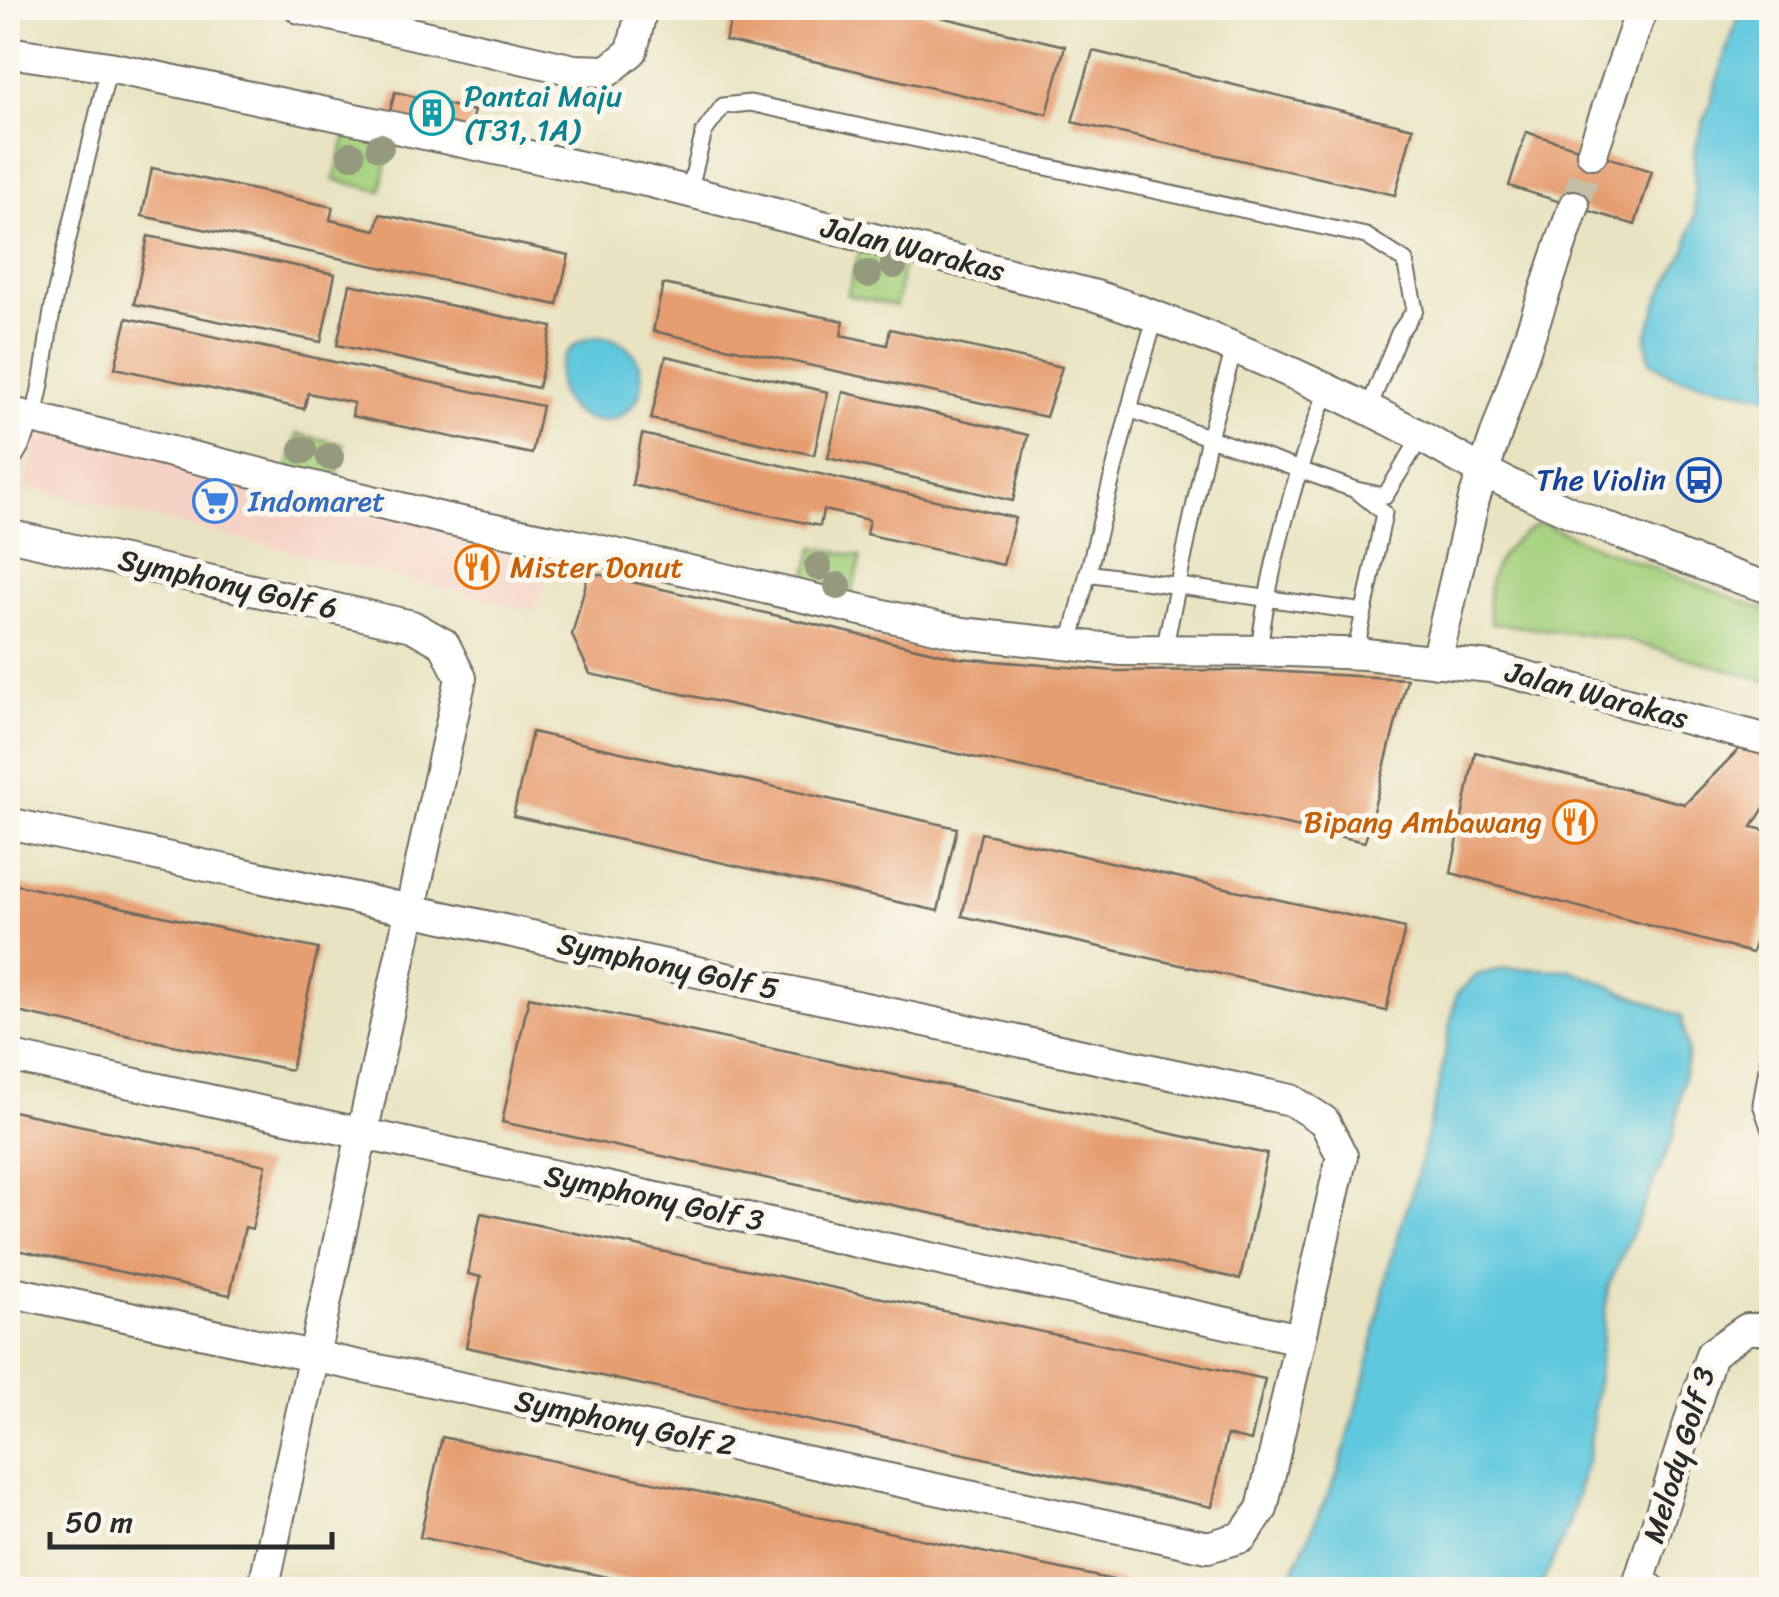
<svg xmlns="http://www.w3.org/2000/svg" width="1779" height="1597" viewBox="0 0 1779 1597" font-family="Sriracha,sans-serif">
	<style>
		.built { fill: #f6d1c5 }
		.green { fill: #a6d27f; stroke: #687e55; stroke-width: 2.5 }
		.water { fill: #61c8de; stroke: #467a84; stroke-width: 2.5 }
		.building { fill: #e69d70 }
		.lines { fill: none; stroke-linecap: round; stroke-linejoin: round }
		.street-tunnel { stroke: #c3bea4; stroke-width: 30; stroke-dasharray: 30 15; stroke-linecap: butt }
		.lane-casing { stroke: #6e6b60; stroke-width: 19 }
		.street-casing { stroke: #6e6b60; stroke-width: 34 }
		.lane { stroke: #fff; stroke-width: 15 }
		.street { stroke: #fff; stroke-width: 30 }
		.tree { fill: #95997d }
		.labels { text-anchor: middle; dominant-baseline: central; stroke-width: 10; stroke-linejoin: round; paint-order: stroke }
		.culture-label { font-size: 30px; fill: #0d838f; stroke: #fbf7ec; text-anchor: start }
		.street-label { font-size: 30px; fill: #2b2b2b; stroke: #fbf7ec }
		.transit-label { font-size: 30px; fill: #164399; stroke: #fbf7ec; text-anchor: end }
		.shop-label { font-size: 30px; fill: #366cbe; stroke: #fbf7ec; text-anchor: start }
		.food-label { font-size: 30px; fill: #c56008; stroke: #fbf7ec; text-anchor: start }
	</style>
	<rect width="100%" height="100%" fill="#fbf7ec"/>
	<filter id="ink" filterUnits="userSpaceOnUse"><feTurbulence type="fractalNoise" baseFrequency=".01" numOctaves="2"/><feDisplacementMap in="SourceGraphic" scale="20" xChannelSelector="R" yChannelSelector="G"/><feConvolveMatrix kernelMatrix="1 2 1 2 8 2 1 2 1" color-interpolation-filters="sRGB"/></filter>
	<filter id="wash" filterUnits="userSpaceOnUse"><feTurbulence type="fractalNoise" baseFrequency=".0048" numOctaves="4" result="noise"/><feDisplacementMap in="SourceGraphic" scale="40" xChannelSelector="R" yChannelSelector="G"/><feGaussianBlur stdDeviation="2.25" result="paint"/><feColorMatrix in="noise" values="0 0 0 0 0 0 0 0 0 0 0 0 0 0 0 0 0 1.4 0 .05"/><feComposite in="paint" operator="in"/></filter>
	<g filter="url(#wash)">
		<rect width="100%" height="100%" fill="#e9e3c2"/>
		<path class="built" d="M38 429 553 554 536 611 26 487Z"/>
		<path class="green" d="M348 127 392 137 381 191 334 180Z
			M860 250 904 261 896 306 847 295Z
			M297 434 344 444 334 492 285 481Z
			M1540 522 1597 547 1771 612V682L1622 639 1491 623C1481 574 1500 546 1540 522Z
			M814 547 861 557 848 607 801 596Z"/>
		<path class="water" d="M1741 8H1771V397L1671 375 1650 361 1646 339 1659 298 1687 248 1695 215 1694 152Z
			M558 379a42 42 0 1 1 84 0a42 42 0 1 1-84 0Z
			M1506 968 1571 970 1681 1016 1688 1053 1673 1138 1608 1287 1589 1453 1569 1524 1540 1589H1285L1338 1472 1366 1375 1389 1265 1417 1176 1440 1081 1456 995 1477 975Z"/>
		<g id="blocks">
			<path class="building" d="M735 8H902L1065 46 1047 114 725 41Z
				M1093 51 1413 128 1395 195 1072 122Z
				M395 92 474 111 468 134 389 115Z
				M1526 132 1652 171 1635 225 1509 186Z
				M152 168 333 207 330 220 376 230 380 214 569 255 557 305 142 216Z
				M148 236 335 274 321 342 134 304Z
				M350 284 552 327 538 388 337 345Z
				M663 284 844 321 841 335 887 345 890 329 1062 367 1046 417 653 331Z
				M127 318 542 406 532 454 352 416 354 403 308 393 304 409 115 368Z
				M666 356 828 392 814 455 651 419Z
				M843 392 1028 435 1013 501 828 458Z
				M642 434 1015 518 1003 565 866 534 869 520 823 510 820 526 632 485Z
				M589 572 959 658 1114 671 1251 670 1407 679 1365 842 590 674 572 635Z
				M532 732 957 828 938 911 513 816Z
				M1746 742 1772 749V795L1752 827 1772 832V891L1752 953 1451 873 1475 752 1685 804Z
				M981 833 1405 928 1386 1011 962 916Z
				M8 883 318 949 291 1070 8 1010Z
				M529 997 1267 1154 1240 1279 502 1122Z
				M8 1110 266 1165 252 1229 245 1227 230 1295 8 1248Z
				M481 1213 1265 1379 1251 1441 1227 1435 1212 1507 466 1347 481 1277 468 1274Z
				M442 1437 1151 1588V1590H668L420 1537Z"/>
		</g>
	</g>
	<g filter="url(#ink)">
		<use href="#blocks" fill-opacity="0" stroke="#6e6b60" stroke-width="2.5"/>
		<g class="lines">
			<path class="street-tunnel" d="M1574 206 1592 153"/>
			<g class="lane-casing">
				<path id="lane" d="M689 192 704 132 723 106 750 103 1366 236 1405 261 1415 310 1399 333 1368 410
					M1129 409 1356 490 1385 496 1421 437
					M8 466C46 420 43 348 56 291 73 216 91 141 109 67
					M1087 573 1364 612 1384 513 1356 490
					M1070 644 1137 379 1156 316
					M1164 650 1209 437 1234 349
					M1259 650C1270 562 1295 474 1327 391
					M1355 654 1364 612
					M1772 1039 1761 1104 1772 1136"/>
			</g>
			<g class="street-casing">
				<path id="street" d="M300 8 574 70 608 71 632 51 642 8
					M8 52 109 67 647 181 1096 296C1197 329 1295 372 1390 420 1422 436 1452 455 1483 471 1576 518 1673 556 1772 589
					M1592 153 1642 8
					M8 412 446 519 571 544 962 633 1121 650 1288 651 1365 654 1490 667 1772 741
					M8 535 412 626 444 644 461 678 263 1590
					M1436 662 1474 499 1574 206
					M8 823 1291 1100 1324 1121 1342 1156 1262 1509 1242 1537 1208 1547 8 1291
					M8 1056 1300 1339
					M1652 1590 1638 1585 1711 1354 1747 1329H1772"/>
			</g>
			<use href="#lane" class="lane"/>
			<use href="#street" class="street"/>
		</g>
		<g class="tree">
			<circle cx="380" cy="147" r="14"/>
			<circle cx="351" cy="155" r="14"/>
			<circle cx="894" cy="265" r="14"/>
			<circle cx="868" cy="274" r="14"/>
			<circle cx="303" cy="450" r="14"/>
			<circle cx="330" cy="457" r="14"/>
			<circle cx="818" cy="567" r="14"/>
			<circle cx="838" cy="586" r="14"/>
		</g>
	</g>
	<defs>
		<g id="building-ring" transform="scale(2.25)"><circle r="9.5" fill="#fbf7ec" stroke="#0f9aa8" stroke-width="1.5"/><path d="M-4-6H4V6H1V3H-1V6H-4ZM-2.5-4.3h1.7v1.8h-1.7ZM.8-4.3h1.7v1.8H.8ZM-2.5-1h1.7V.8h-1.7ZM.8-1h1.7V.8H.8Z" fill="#0f9aa8"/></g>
		<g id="bus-ring" transform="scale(2.25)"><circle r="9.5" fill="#fbf7ec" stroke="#1a4fb4" stroke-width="1.5"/><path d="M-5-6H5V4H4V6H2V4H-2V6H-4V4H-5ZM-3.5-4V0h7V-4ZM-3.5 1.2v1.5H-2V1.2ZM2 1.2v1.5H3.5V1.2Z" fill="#1a4fb4"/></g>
		<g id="supermarket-ring" transform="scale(2.25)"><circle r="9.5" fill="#fbf7ec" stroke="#3f7fe0" stroke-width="1.5"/><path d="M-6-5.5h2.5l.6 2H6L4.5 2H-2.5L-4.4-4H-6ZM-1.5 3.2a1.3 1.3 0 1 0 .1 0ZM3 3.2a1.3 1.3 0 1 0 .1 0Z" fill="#3f7fe0"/></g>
		<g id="restaurant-ring" transform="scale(2.25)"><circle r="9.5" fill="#fbf7ec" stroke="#e8710a" stroke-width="1.5"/><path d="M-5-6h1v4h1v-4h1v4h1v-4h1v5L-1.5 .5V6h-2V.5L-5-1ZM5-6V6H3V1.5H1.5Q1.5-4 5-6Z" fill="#e8710a"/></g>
	</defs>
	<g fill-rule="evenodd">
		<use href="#building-ring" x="432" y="113"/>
		<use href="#bus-ring" x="1699" y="480"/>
		<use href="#supermarket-ring" x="215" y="501"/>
		<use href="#restaurant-ring" x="477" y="567"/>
		<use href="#restaurant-ring" x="1575" y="822"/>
	</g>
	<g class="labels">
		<g class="culture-label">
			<text x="464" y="96">Pantai Maju<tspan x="464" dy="34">(T31, 1A)</tspan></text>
		</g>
		<g class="street-label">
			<text transform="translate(913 249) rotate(14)">Jalan Warakas</text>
			<text transform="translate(228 584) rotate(13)">Symphony Golf 6</text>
			<text transform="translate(1597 695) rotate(15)">Jalan Warakas</text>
			<text transform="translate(668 966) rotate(12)">Symphony Golf 5</text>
			<text transform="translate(654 1198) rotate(12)">Symphony Golf 3</text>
			<text transform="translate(625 1423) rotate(12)">Symphony Golf 2</text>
			<text transform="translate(1679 1455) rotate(-73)">Melody Golf 3</text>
		</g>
		<g class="transit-label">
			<text x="1666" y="480">The Violin</text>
		</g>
		<g class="shop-label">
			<text x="248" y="501">Indomaret</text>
		</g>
		<g class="food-label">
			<text x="510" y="567">Mister Donut</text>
			<text x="1542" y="822" text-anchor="end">Bipang Ambawang</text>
		</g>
	</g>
	<rect width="1779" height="1597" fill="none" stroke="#fbf7ec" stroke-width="40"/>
	<path d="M50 1532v15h282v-15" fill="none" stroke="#2b2b2b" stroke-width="5"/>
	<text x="65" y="1532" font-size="30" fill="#2b2b2b" stroke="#fbf7ec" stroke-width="8" paint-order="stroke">50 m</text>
</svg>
